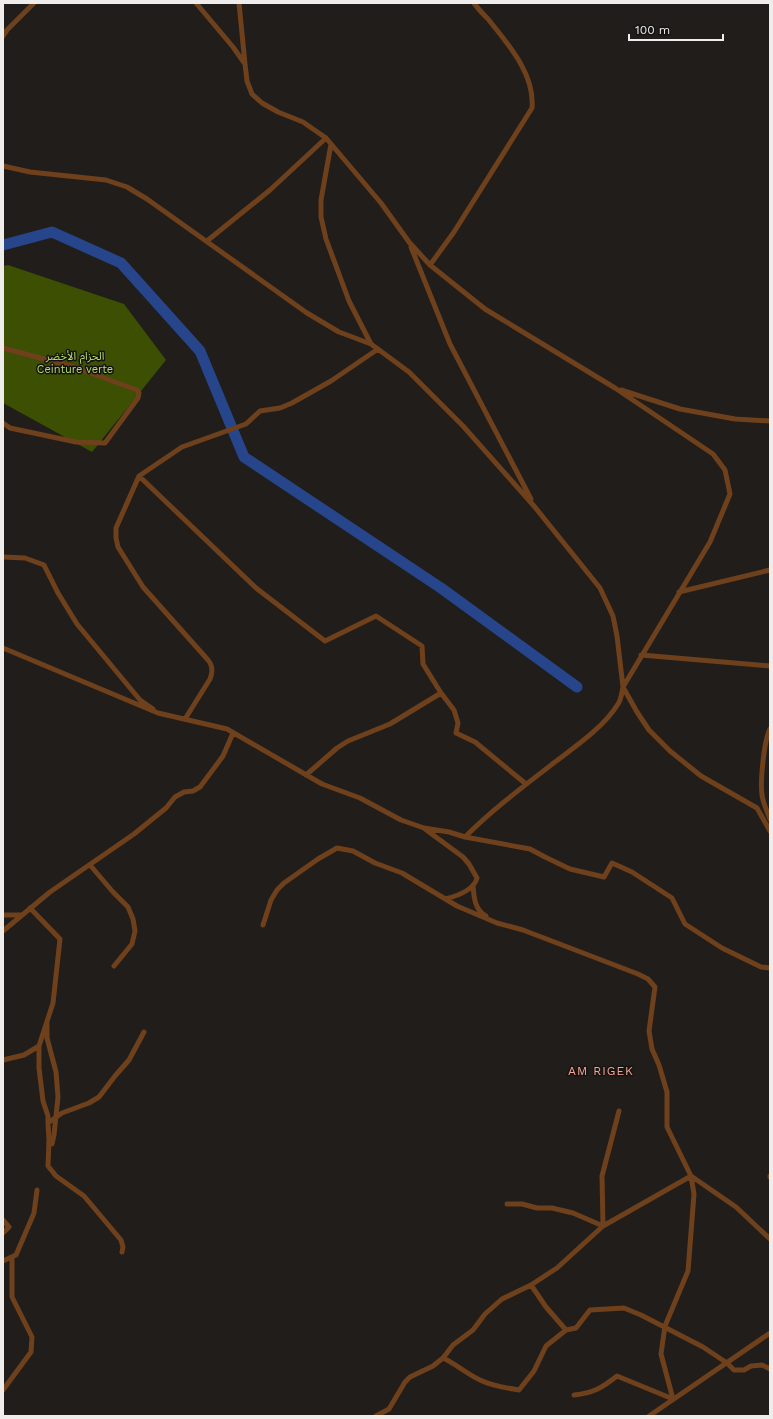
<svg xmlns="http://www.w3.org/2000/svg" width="773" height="1419" viewBox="0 0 773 1419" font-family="'Work Sans','Noto Sans Arabic',sans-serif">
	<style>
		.forest { fill: #3c4f02 }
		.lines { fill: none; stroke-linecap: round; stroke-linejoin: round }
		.river { stroke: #27458b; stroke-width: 11 }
		.minor { stroke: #6e401b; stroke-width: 5 }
		.labels { text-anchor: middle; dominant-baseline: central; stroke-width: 3; stroke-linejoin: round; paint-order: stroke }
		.park-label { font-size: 11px; fill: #b7de68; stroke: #161412 }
		.neighbourhood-label { font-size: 12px; letter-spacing: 1px; fill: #f8a697; stroke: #161412 }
	</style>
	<rect width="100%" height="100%" fill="#201d1b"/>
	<path class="forest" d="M8 265 124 304 166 360 92 452 3 403V266Z"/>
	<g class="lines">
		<path class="river" d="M3 245 52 232 121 263 200 351 244 457 441 588 577 687"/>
		<path class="minor" d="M196 3 233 47 245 64 247 81 252 94 262 103 278 112 303 122 326 138 381 203 409 242 430 265 485 309 615 388 713 454 725 470 730 494 710 542 623 687C622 692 621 700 618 704 604 727 576 746 555 762 524 786 493 809 465 837
			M239 3 245 64
			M3 36 7 30 34 3
			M331 144 321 200V217L326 239 349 301 371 344
			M3 166 30 172 106 180 127 187 147 199 307 313 339 332 371 344 409 372 463 426 534 506 600 588 613 616 617 636 623 687 637 712 649 730 670 751 701 776 757 808 770 831
			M207 241 270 190 326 138
			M411 247 450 344 531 499
			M430 265 454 232 532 108C535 74 508 44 488 19 483 14 478 9 474 3
			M3 348 74 367 137 390 139 393 138 398 105 443 76 442 10 428 3 423
			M621 390 680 409 735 419 770 421
			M139 476 256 588 325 641 376 616 422 646 423 664 441 693 454 710 458 723 456 733 475 742 526 784
			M3 557 25 558 44 565 58 593 77 624 140 700 153 709
			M679 592 770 570
			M3 648 158 713 227 729 322 784 360 798 401 820 424 828 449 832 465 837 530 849 545 857 570 869 604 877 612 863 632 872 672 898 685 924 722 948 761 967 770 968
			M641 655 770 666
			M185 719 210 679C213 672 213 666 208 660L143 587 118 547 116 538V528L139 476 182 447 246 424 260 411 280 408 292 403 331 381 378 349
			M770 729C764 740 760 782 762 795 763 803 767 811 770 819
			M306 775 337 748 348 741 390 724 441 693
			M425 829 463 857 469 864 477 878C474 890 457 896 445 899
			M90 865 113 892 128 907 133 919 135 931 132 944 114 966
			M473 886C474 898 475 910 486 916
			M30 908 60 939 53 1003 39 1046V1068L43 1101 48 1116V1123L62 1113 89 1103 99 1097 115 1076 129 1060 144 1032
			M3 915H21
			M263 925 271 900 277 890 284 883 318 859 337 848 353 851 375 863 402 873 457 906 497 923 523 930 638 974 648 979 655 987 649 1031 652 1049 659 1065 667 1092V1127L691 1176 603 1226 557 1268 531 1285 502 1299 485 1314 473 1330 453 1345 443 1358 433 1366 410 1377 405 1382 389 1409 376 1416
			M3 931 50 892 134 834 166 808 175 797 184 792 193 791 200 787 223 756 233 733
			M47 1024V1038L56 1072 58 1097 54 1135 52 1144
			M3 1060 24 1055 39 1046
			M48 1123 49 1140 48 1166 56 1176 84 1196 121 1240 123 1247 122 1252
			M691 1176 736 1207 770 1239
			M770 1176V1177
			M507 1204H522L537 1208H552L573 1213 603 1226 602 1176 619 1111
			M3 1220 9 1227 3 1233
			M3 1261 16 1255 34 1213 37 1190
			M531 1285 546 1307 566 1330 576 1328 590 1310 624 1308 641 1315 703 1347 727 1363 734 1370H744L751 1366 762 1365 770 1369
			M443 1358C456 1364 467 1374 480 1380 492 1386 506 1388 519 1390L534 1371 546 1346 566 1330
			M3 1390 31 1352 32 1337 12 1297V1257
			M574 1395C593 1393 602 1388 617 1376L673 1399
			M673 1399 661 1354 665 1326 688 1271 694 1194 691 1176
			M649 1416 770 1333"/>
	</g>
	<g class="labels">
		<g class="park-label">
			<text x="75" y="356">الحزام الأخضر<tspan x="75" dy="13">Ceinture verte</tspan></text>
		</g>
		<g class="neighbourhood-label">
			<text x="601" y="1071">AM RIGEK</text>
		</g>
	</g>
	<rect width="773" height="1419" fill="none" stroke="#efedec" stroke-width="8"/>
	<path d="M629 34v6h94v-6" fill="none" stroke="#efedec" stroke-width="2"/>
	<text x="635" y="34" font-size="12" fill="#efedec" stroke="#161412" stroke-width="3" paint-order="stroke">100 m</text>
</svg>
